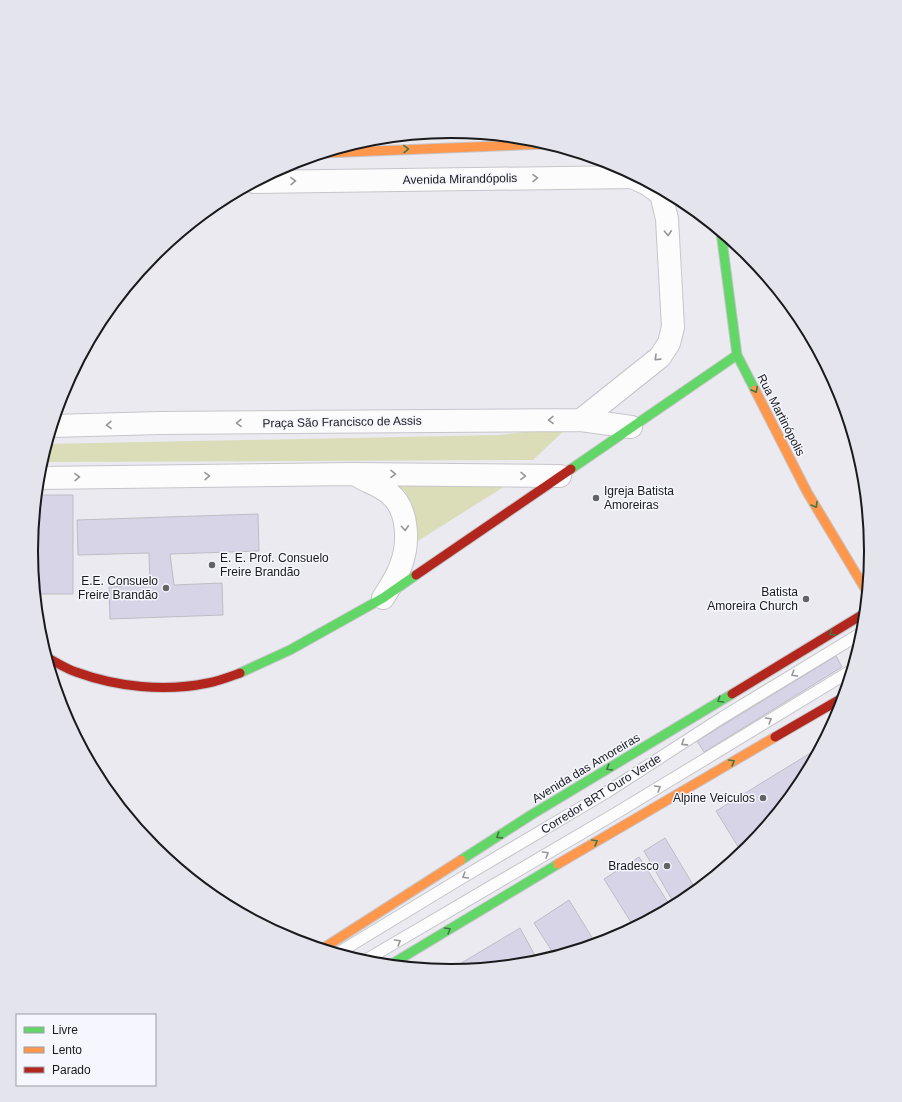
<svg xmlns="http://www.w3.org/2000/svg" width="902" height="1102" viewBox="0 0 902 1102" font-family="Helvetica,sans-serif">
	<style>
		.green { fill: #daddb8 }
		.building { fill: #d7d4e8; stroke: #bdbdc2 }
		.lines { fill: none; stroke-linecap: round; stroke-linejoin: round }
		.lane-casing { stroke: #c6c6ca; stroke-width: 13 }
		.street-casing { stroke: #c6c6ca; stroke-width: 24 }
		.fast-casing { stroke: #c6c6ca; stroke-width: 11 }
		.slow-casing { stroke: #c6c6ca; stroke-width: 11 }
		.jam-casing { stroke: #c6c6ca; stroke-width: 11 }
		.lane { stroke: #fcfcfd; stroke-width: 11 }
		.street { stroke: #fcfcfd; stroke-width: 22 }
		.fast { stroke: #63d668; stroke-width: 9 }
		.slow { stroke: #ff974d; stroke-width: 9 }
		.jam { stroke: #b3261e; stroke-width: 9 }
		.oneway { stroke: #3e7842 }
		.oneway2 { stroke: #969698 }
		.poi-dot { fill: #636367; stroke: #f5f6fe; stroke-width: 1.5 }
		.labels { text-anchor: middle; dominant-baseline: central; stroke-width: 3; stroke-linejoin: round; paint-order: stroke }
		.street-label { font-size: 12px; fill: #1a1a1d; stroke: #f5f6fe }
		.poi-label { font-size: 12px; fill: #1a1a1d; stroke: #f5f6fe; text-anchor: end }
		.rim { fill: none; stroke: #1a1a1d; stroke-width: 2 }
	</style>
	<rect width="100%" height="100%" fill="#eaeaf0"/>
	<path class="green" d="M568 427 533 460 41 462 47 444 499 435Z
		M513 481 413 544V525L411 502 404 490 391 483Z"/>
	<path class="building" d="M37 495H73V594H35L31 551Z
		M258 514 259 551 170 554 174 585 222 583 223 615 110 619 109 587 150 585 149 553 78 555 77 520Z
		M836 656 842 667 704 752 697 741Z
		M817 749 818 751 800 785 748 848 742 853 716 811Z
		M665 838 695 888 708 881 684 900 675 905 644 851Z
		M639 857 671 907 634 927 604 879Z
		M569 900 596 944 555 956 534 923Z
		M520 928 538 961 533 963 448 971Z"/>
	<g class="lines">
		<g class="lane-casing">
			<path id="lane" d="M338 953 460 879 607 792 723 717 863 632
				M364 961 618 812 852 670"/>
		</g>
		<g class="street-casing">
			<path id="street" d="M254 182 632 177 647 184 661 194 667 219 673 327 669 343 660 357 581 420
				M52 426 160 423 581 420 631 427
				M358 476C368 482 381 486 390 494 409 510 409 544 401 565 397 577 390 587 383 598
				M38 478 353 474 560 476"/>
		</g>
		<g class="fast-casing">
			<path id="fast" d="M721 232 737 355 755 390
				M571 469 737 355
				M240 673 290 650 383 598 416 575
				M461 860 531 815 732 694
				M390 965 558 864"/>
		</g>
		<g class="slow-casing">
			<path id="slow" d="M325 153 548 144
				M755 390 807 492 867 592
				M558 864 775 737
				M322 949 461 860"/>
		</g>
		<g class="jam-casing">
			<path id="jam" d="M416 575 571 469
				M46 657C56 662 66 669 76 672 117 687 165 692 208 683 219 681 229 677 240 673
				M732 694 865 613
				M775 737 844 697"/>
		</g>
		<use href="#lane" class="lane"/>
		<use href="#street" class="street"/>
		<use href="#fast" class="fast"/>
		<use href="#slow" class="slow"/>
		<use href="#jam" class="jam"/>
	</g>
	<defs><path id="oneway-chevron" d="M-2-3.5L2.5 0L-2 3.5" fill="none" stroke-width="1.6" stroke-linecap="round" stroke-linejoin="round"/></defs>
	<g class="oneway">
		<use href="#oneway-chevron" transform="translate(406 149) rotate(-2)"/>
		<use href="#oneway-chevron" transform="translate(755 390) rotate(63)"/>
		<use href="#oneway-chevron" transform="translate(815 505) rotate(59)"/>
		<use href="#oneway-chevron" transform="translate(832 633) rotate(149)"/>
		<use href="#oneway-chevron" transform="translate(720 700) rotate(149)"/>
		<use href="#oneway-chevron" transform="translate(732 762) rotate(-30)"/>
		<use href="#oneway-chevron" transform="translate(609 768) rotate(149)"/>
		<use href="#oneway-chevron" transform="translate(499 836) rotate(147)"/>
		<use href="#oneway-chevron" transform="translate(595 842) rotate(-30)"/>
		<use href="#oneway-chevron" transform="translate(448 930) rotate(-31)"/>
	</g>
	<g class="oneway2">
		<use href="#oneway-chevron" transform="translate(535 178) rotate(-1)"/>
		<use href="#oneway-chevron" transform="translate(293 181) rotate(-1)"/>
		<use href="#oneway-chevron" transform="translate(668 233) rotate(87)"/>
		<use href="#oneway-chevron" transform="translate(657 358) rotate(136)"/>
		<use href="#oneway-chevron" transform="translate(551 420) rotate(179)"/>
		<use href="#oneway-chevron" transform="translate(239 423) rotate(179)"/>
		<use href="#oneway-chevron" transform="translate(109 425) rotate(179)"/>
		<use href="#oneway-chevron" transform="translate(393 474) rotate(1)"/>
		<use href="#oneway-chevron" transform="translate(207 476) rotate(-1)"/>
		<use href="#oneway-chevron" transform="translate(523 476) rotate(1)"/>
		<use href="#oneway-chevron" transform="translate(77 477) rotate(-1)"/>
		<use href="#oneway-chevron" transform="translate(405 528) rotate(86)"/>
		<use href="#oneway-chevron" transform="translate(794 674) rotate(149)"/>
		<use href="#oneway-chevron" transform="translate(769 720) rotate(-31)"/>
		<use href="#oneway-chevron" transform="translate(684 743) rotate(147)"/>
		<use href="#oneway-chevron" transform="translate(658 788) rotate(-31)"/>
		<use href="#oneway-chevron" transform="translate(546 854) rotate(-31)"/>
		<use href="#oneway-chevron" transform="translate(465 876) rotate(149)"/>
		<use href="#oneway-chevron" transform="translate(398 942) rotate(-31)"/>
	</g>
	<g class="poi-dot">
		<circle cx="596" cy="498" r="4"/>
		<circle cx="212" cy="565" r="4"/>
		<circle cx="166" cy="588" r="4"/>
		<circle cx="806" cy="599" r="4"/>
		<circle cx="763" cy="798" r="4"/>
		<circle cx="667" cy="866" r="4"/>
	</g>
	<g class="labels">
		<g class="street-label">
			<text transform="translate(460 179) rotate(-1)">Avenida Mirandópolis</text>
			<text transform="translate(781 415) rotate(63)">Rua Martinópolis</text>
			<text transform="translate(342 422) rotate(-1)">Praça São Francisco de Assis</text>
			<text transform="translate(586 768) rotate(-31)">Avenida das Amoreiras</text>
			<text transform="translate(601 794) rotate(-32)">Corredor BRT Ouro Verde</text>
		</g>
		<g class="poi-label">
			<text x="604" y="491" text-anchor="start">Igreja Batista<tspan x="604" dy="14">Amoreiras</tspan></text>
			<text x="220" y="558" text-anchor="start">E. E. Prof. Consuelo<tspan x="220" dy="14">Freire Brandão</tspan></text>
			<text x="158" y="581">E.E. Consuelo<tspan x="158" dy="14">Freire Brandão</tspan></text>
			<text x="798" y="592">Batista<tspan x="798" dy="14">Amoreira Church</tspan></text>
			<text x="755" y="798">Alpine Veículos</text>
			<text x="659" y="866">Bradesco</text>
		</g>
	</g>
	<path d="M0 0H902V1102H0ZM38 551a413 413 0 1 1 826 0a413 413 0 1 1-826 0Z" fill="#e3e4ec" fill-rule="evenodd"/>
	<path class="rim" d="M38 551a413 413 0 1 1 826 0a413 413 0 1 1-826 0Z"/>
	<rect x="16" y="1014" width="140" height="72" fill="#f5f6fe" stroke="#9d9ea4"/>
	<rect x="24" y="1027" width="20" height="6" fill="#63d668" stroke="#9d9ea4"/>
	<text x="52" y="1034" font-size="12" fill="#1a1a1d">Livre</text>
	<rect x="24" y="1047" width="20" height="6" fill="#ff974d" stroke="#9d9ea4"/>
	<text x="52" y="1054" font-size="12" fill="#1a1a1d">Lento</text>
	<rect x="24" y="1067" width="20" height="6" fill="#b3261e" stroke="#9d9ea4"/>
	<text x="52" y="1074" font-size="12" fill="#1a1a1d">Parado</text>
</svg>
